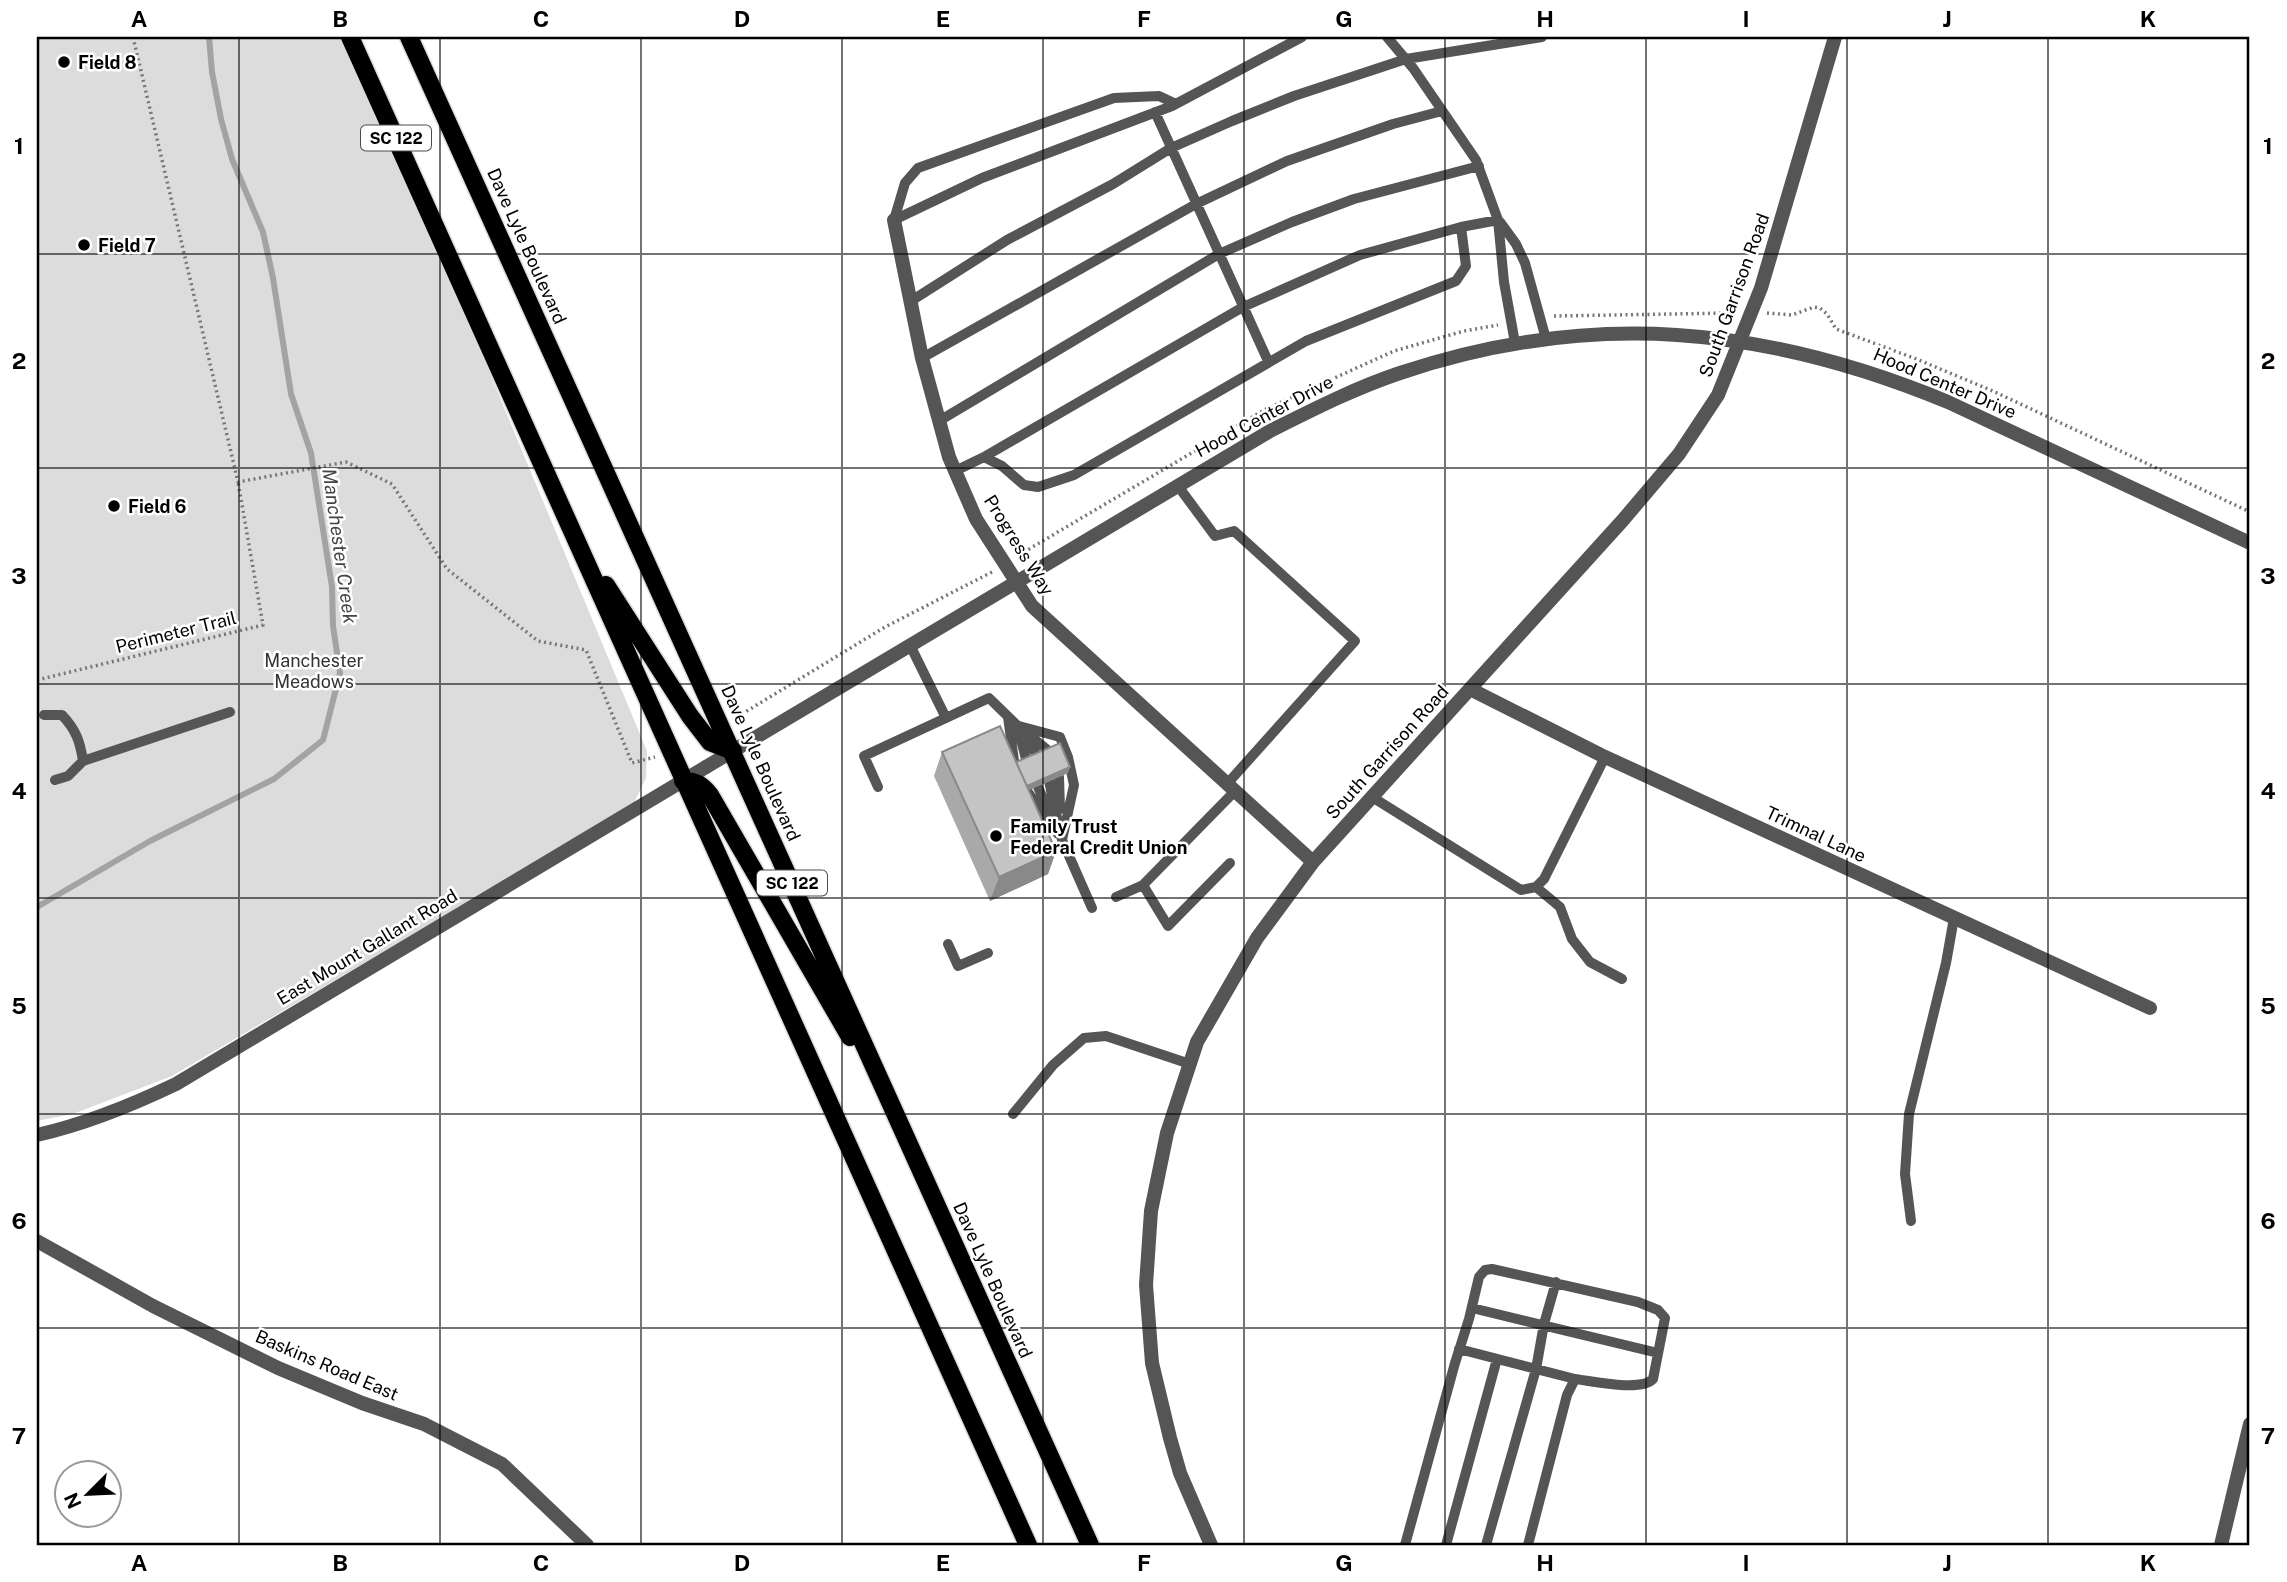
<svg xmlns="http://www.w3.org/2000/svg" width="2287" height="1582" viewBox="0 0 2287 1582" font-family="'Public Sans',sans-serif">
	<style>
		.green { fill: #dcdcdc }
		.lines { fill: none; stroke-linecap: round; stroke-linejoin: round }
		.stream { stroke: #a3a3a3; stroke-width: 6 }
		.primary-casing { stroke: #dbdbdb; stroke-width: 21 }
		.path { stroke: #777; stroke-width: 3.5; stroke-dasharray: 2 3.5; stroke-linecap: butt }
		.service { stroke: #555; stroke-width: 10 }
		.minor { stroke: #555; stroke-width: 14 }
		.tertiary { stroke: #555; stroke-width: 14 }
		.primary { stroke: #000; stroke-width: 18 }
		.wall { fill: #a9a9a9 }
		.shaded-wall { fill: #898989 }
		.building { fill: #c4c4c4; stroke: #898989; stroke-width: 2 }
		.grid { fill: none; stroke: #000; stroke-width: 2; stroke-opacity: 0.55 }
		.poi-dot { fill: #000; stroke: #fff; stroke-width: 2.5 }
		.labels { text-anchor: middle; dominant-baseline: central; stroke-width: 5; stroke-linejoin: round; paint-order: stroke }
		.shield { fill: #fff; stroke: #4c4c4c; stroke-width: 2 }
		.shield-label { font-size: 16px; font-weight: bold; fill: #000 }
		.poi-label { font-size: 18px; font-weight: bold; fill: #000; stroke: #fff; text-anchor: start }
		.street-label { font-size: 18px; fill: #000; stroke: #fff }
		.park-label { font-size: 18px; fill: #333; stroke: #fff }
		.water-label { font-size: 19px; font-style: italic; fill: #444; stroke: #fff }
		.neatline { fill: none; stroke: #000; stroke-width: 2.5 }
		.grid-label { font-size: 23px; text-anchor: middle; font-weight: bold; fill: #000 }
	</style>
	<rect width="100%" height="100%" fill="#fff"/>
	<path class="green" d="M37 37H340L468 321 647 751 646 778 633 805 172 1076 73 1114 37 1121Z"/>
	<g class="lines">
		<path class="stream" d="M37 907 150 841 274 779 323 740 340 673 333 626 332 587 311 453 291 394 273 278 263 232 232 159 221 119 212 72 209 37"/>
		<g class="primary-casing">
			<path id="primary" d="M350 37 1028 1545
				M409 37 1090 1545
				M606 585 690 716 710 742 733 751
				M683 781C696 781 702 785 710 795L850 1037"/>
		</g>
		<path class="path" d="M133 37 238 482 346 462 392 484 447 569 538 641 586 650 632 763 655 757
			M1767 313 1792 315 1814 307 1820 308 1827 314 1836 329 1919 360 1995 392 2250 512
			M1554 316 1732 313
			M1019 555 1266 409 1394 351 1464 331 1498 325
			M37 680 263 625 238 482
			M737 717 885 627 992 572"/>
		<path class="service" d="M1387 37 1413 68 1476 160 1498 220 1504 282 1515 343
			M1155 112 1268 361
			M894 220 982 178 1172 106 1302 37
			M894 220 905 183 918 168 1114 98 1159 96 1176 104
			M1500 222 1516 244 1525 263 1546 339
			M911 301 1007 240 1113 184 1171 148 1232 121 1294 96 1406 59 1542 37
			M922 358 1196 204 1287 161 1393 124 1442 111
			M939 421 1219 254 1292 222 1354 199 1479 166
			M984 457 1243 307 1360 255 1461 227
			M955 471 984 457 1002 466 1024 485 1038 487 1074 475 1306 341 1456 281 1466 266 1461 227 1498 220
			M1178 486 1215 536 1234 531 1355 641 1227 784
			M910 645 946 718
			M44 715H62C76 730 80 741 83 761L68 776 55 780
			M1008 717 1015 768
			M1019 726 1060 737 1068 757 1074 785 1062 840
			M1018 728 1027 763
			M1027 733 1050 752
			M83 761 230 712
			M1059 777 1060 809
			M1049 781 1062 840 1092 908
			M878 787 864 756 989 698 1025 733 1038 758
			M1038 787 1052 818
			M1027 791 1058 834
			M1372 797 1521 890 1536 887 1544 879 1605 757
			M1143 885 1168 926 1230 863
			M1536 887 1560 907 1572 939 1590 962 1622 979
			M1116 897 1143 885 1235 791
			M948 944 958 966 988 953
			M1013 1114 1053 1065 1084 1038 1106 1036 1190 1064
			M1911 1221 1905 1174 1909 1114 1946 963 1954 918
			M1472 1308 1658 1353
			M1459 1349 1575 1379
			M1405 1545 1455 1363 1469 1319 1479 1277 1485 1270 1492 1269 1638 1302 1658 1310 1665 1318 1653 1379C1641 1392 1592 1381 1575 1379L1567 1395 1528 1545
			M1446 1545 1497 1359
			M1486 1545 1536 1369 1544 1324 1556 1282"/>
		<path class="minor" d="M894 220 922 358 949 457 976 519 1032 606 1313 862
			M1470 689 1601 755 2150 1008
			M706 767 1270 431C1312 410 1355 388 1400 373 1591 309 1765 326 1948 402L2250 543
			M37 1241 153 1306 278 1368 362 1403 424 1424 502 1464 587 1545
			M1211 1545 1180 1473 1170 1438 1152 1363 1146 1285 1151 1211 1167 1133 1197 1042 1257 938 1313 862 1623 520 1679 454 1718 395 1761 288 1835 37
			M2221 1545 2250 1424"/>
		<path class="tertiary" d="M37 1135C86 1124 130 1106 176 1084L706 767"/>
		<use href="#primary" class="primary"/>
	</g>
	<path class="wall" d="M942 752 1016 762 1068 773 1029 790 1056 851 1048 874 990 901 934 776Z"/>
	<path class="shaded-wall" d="M1070 767 1068 773 1013 797 1015 792Z
		M1056 851 1048 874 990 901 999 877Z"/>
	<path class="building" d="M1000 726 1056 851 999 877 942 752Z
		M1060 743 1070 767 1027 786 1016 762Z"/>
	<path class="grid" d="M239 37V1545M440 37V1545M641 37V1545M842 37V1545M1043 37V1545M1244 37V1545M1445 37V1545M1646 37V1545M1847 37V1545M2048 37V1545M37 254H2250M37 468H2250M37 684H2250M37 898H2250M37 1114H2250M37 1328H2250"/>
	<g class="poi-dot">
		<circle cx="64" cy="62" r="7"/>
		<circle cx="84" cy="245" r="7"/>
		<circle cx="114" cy="506" r="7"/>
		<circle cx="996" cy="836" r="7"/>
	</g>
	<g class="labels">
		<g class="shield">
			<rect x="361" y="125.5" width="70" height="25" rx="5"/>
			<rect x="757" y="870.5" width="70" height="25" rx="5"/>
		</g>
		<g class="shield-label">
			<text x="396" y="138">SC 122</text>
			<text x="792" y="883">SC 122</text>
		</g>
		<g class="poi-label">
			<text x="78" y="62">Field 8</text>
			<text x="98" y="245">Field 7</text>
			<text x="128" y="506">Field 6</text>
			<text x="1010" y="826">Family Trust<tspan x="1010" dy="21">Federal Credit Union</tspan></text>
		</g>
		<g class="street-label">
			<text transform="translate(527 246) rotate(66)">Dave Lyle Boulevard</text>
			<text transform="translate(1734 295) rotate(-70)">South Garrison Road</text>
			<text transform="translate(1945 383) rotate(23)">Hood Center Drive</text>
			<text transform="translate(1264 416) rotate(-28)">Hood Center Drive</text>
			<text transform="translate(1019 545) rotate(58)">Progress Way</text>
			<text transform="translate(176 632) rotate(-14)">Perimeter Trail</text>
			<text transform="translate(1387 752) rotate(-48)">South Garrison Road</text>
			<text transform="translate(761 763) rotate(66)">Dave Lyle Boulevard</text>
			<text transform="translate(1816 834) rotate(25)">Trimnal Lane</text>
			<text transform="translate(367 947) rotate(-31)">East Mount Gallant Road</text>
			<text transform="translate(993 1280) rotate(66)">Dave Lyle Boulevard</text>
			<text transform="translate(327 1365) rotate(23)">Baskins Road East</text>
		</g>
		<g class="park-label">
			<text x="314" y="660">Manchester<tspan x="314" dy="21">Meadows</tspan></text>
		</g>
		<g class="water-label">
			<text transform="translate(340 546) rotate(82)">Manchester Creek</text>
		</g>
	</g>
	<rect width="2287" height="1582" fill="none" stroke="#ffffff" stroke-width="77"/>
	<g transform="translate(88 1494) rotate(246)"><circle r="33" fill="#ffffff" stroke="#999999" stroke-width="2"/>
	<path d="M0-5L12 26L0 18L-12 26Z" fill="#000000"/>
	<text y="-10" font-size="19" font-weight="bold" text-anchor="middle" fill="#000000">N</text>
	</g>
	<rect x="38" y="38" width="2210" height="1506" class="neatline"/>
	<g class="grid-label">
		<text x="139" y="27">A</text>
		<text x="340" y="27">B</text>
		<text x="541" y="27">C</text>
		<text x="742" y="27">D</text>
		<text x="943" y="27">E</text>
		<text x="1144" y="27">F</text>
		<text x="1344" y="27">G</text>
		<text x="1545" y="27">H</text>
		<text x="1746" y="27">I</text>
		<text x="1947" y="27">J</text>
		<text x="2148" y="27">K</text>
		<text x="19" y="154">1</text>
		<text x="2268" y="154">1</text>
		<text x="19" y="369">2</text>
		<text x="2268" y="369">2</text>
		<text x="19" y="584">3</text>
		<text x="2268" y="584">3</text>
		<text x="19" y="799">4</text>
		<text x="2268" y="799">4</text>
		<text x="19" y="1014">5</text>
		<text x="2268" y="1014">5</text>
		<text x="19" y="1229">6</text>
		<text x="2268" y="1229">6</text>
		<text x="19" y="1444">7</text>
		<text x="2268" y="1444">7</text>
		<text x="139" y="1571">A</text>
		<text x="340" y="1571">B</text>
		<text x="541" y="1571">C</text>
		<text x="742" y="1571">D</text>
		<text x="943" y="1571">E</text>
		<text x="1144" y="1571">F</text>
		<text x="1344" y="1571">G</text>
		<text x="1545" y="1571">H</text>
		<text x="1746" y="1571">I</text>
		<text x="1947" y="1571">J</text>
		<text x="2148" y="1571">K</text>
	</g>
</svg>
